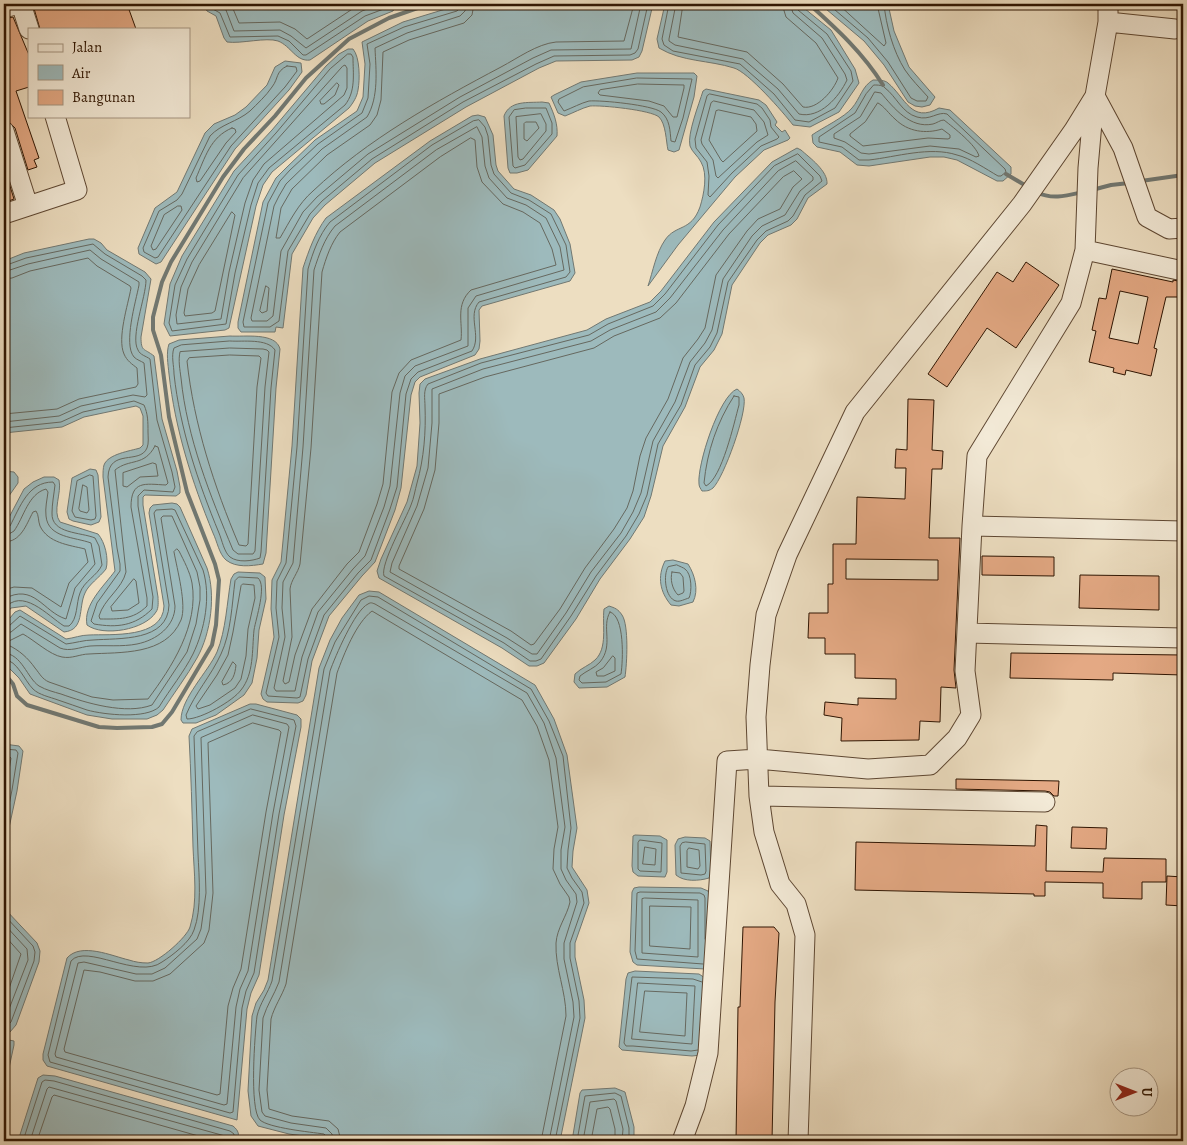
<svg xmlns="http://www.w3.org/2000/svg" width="1187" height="1145" viewBox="0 0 1187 1145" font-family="Alegreya,serif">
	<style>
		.water { fill: #9dbabc; stroke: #717872 }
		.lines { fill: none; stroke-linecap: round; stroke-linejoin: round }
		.shore { stroke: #66685f; stroke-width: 1 }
		.stream { stroke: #717872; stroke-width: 4 }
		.building { fill: #e4a984; stroke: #2f1502; fill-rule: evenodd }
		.minor-casing { stroke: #5e4732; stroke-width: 21 }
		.minor { stroke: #f3ead7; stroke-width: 19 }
	</style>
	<rect width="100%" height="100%" fill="#eddec1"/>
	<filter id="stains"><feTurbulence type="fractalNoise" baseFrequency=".004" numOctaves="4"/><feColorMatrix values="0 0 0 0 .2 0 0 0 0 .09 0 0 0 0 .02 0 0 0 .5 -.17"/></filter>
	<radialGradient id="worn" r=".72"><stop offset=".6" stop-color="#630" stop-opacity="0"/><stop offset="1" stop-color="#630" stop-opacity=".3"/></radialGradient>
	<path class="water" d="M203 4H397L393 11 368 21 310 60C296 62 291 46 278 41 266 37 241 44 227 42L224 38 216 16 207 11Z
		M462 4H653L642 51 639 57 632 60 556 61 539 68 466 107 375 163 325 205 313 218 292 254 283 328 276 327 275 332H241L238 328V322L263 202 276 178 287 167 315 140 357 111 363 97 365 64 362 42 403 22Z
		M665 4H799L831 30 855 69 859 83 839 112 810 127 793 125C783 112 748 72 734 68 709 60 682 62 659 48L657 39Z
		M820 4H888L894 31 909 67 935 97 930 105 922 107 915 106 908 102 884 65 864 41Z
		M348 49H353C360 57 360 80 358 90 357 97 353 103 349 108L272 172 263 185 256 206 229 328 225 330 170 336 164 324 170 284 182 256 234 171 272 130 326 66 339 54Z
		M285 61 301 63 302 72 289 90 235 149 161 262 156 264 139 254 138 248 155 208 177 192 205 133 214 124 235 115 246 107 267 85 275 67Z
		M637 73H694L697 76 694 97 679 150 674 152 668 150C666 141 666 124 659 117 651 110 601 105 590 106 582 108 573 113 565 116L558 113 551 97 554 95 581 82Z
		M873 80C878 80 885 80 888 83 905 97 911 124 939 108L950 110 1011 167V174L1003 181H997L957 160 944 157H930L869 166 857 165 840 152 817 147 813 143 812 135C822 128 845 117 852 108 860 99 862 86 873 80Z
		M706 89 759 100 766 105 777 122 775 125 782 132 785 130 790 138 788 140 764 150 735 177 678 245 648 286C653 271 656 253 665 240 676 224 691 232 700 207 704 194 708 174 701 162 698 156 692 152 690 146 687 134 699 104 703 91Z
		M542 102 549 103C554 114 558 124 557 136L528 170 517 173H510L508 168 504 116C510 100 528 103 542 102Z
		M478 115 485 117 493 135 496 165 498 171 514 189 531 195 554 210 560 219 570 244 575 273 570 281 482 306 479 310 480 341 479 349 475 355 420 377 415 382 411 395 401 488 395 510 375 562 362 576 329 616 312 661 306 695 303 701 298 703 267 702 263 699 261 694 274 637 271 609 272 580 281 562 292 446 303 268C309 250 315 233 326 218L430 141 472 116Z
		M797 148 801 150C810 158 828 171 827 184L808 198 797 219 791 225 768 235 760 243 732 285 722 334 714 350 700 367 685 407 663 446 651 496 644 517 630 539 600 579 576 619 544 663 537 666H529L502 648 379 578 377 571 381 559 407 502 417 466 420 423 419 393 420 384 425 379 480 359 587 330 606 319 650 302 661 291 714 222 772 162Z
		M89 239H94L101 243 107 250 145 272 151 279 141 337C141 352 144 348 154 356L162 419 177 471 180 487V493L176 496 145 495 143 497V505L158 597C158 601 159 608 156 612 145 630 103 637 87 625 83 605 104 586 115 571L103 477C103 473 103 468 104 465 108 454 130 451 140 448L143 445V416L140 408 136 406 84 417 62 427 4 433V261L24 253Z
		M230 336C244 337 276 332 280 349L276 388 266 553 263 564C251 566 236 568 226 560 219 554 217 541 213 533 192 482 175 429 169 374 168 364 166 353 169 344L179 340Z
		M737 389C740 391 743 394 744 398 747 413 724 477 713 488 709 491 707 491 702 491 701 489 699 487 699 484 697 465 719 396 737 389Z
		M90 469 96 470 98 475 101 517 99 522 91 525 73 521 69 519 67 512 72 478Z
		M4 471 14 472 18 477V483L4 503Z
		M44 477H54L59 480C62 493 52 511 60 522L98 534C105 542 109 559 106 569 100 577 88 585 85 593 78 608 85 630 64 632L26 606 11 608 4 617V527L24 489 33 482Z
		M172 503 177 504 180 507 207 568C216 595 211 633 197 658 187 676 174 693 163 710L157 715 147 719H112L87 715 30 694 19 678 4 663V625L15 612 20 610 66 639C74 638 81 635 89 635 111 634 163 639 164 606L149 513 150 508 153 505Z
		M673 560 688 564C695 575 699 590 693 602L679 606 671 605C660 592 657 577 665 561Z
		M238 572 260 573 265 577 266 599 259 630 257 658 252 683 244 695 216 715 196 723H183L181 720C181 698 208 672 217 652 226 630 227 602 231 579L234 574Z
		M369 591 379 592 535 685 554 719 567 755 577 828 573 851 572 867 587 890 589 903 575 943V957L584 1000 585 1018 560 1141H339L289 1134 258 1126 251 1116 248 1091 252 1016 256 1003 264 990 268 980 319 668 330 640 342 618 359 595Z
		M609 606C615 608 618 609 622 615 629 625 627 664 625 677L607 687 579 688 574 682 575 674C581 668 590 665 595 660 608 648 602 625 604 609Z
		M250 704H256L297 715 301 719V727L284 815 259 975 251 993 247 1009 237 1120 47 1066 43 1060V1054L67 958C81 942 112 956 129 960 135 962 141 963 148 963 159 962 187 937 190 927 198 901 194 873 193 847 192 810 191 773 189 736L192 729Z
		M4 744 19 746 23 751 17 791 7 837 4 842Z
		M635 835 660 836 667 840V872L665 877 638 876 633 872 632 866 633 836Z
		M685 837 705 838 710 841 711 873 709 878C699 881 684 882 676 875L675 845 678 839Z
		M639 887 701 888 708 891 710 896 705 969 637 965 633 962 630 952 632 892 634 888Z
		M4 908 37 943 40 951 39 962 16 1025 10 1032 4 1035Z
		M635 971 699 974 708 980 701 1055 692 1056 622 1050 619 1047 626 979 628 973Z
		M9 1040 14 1041V1045L4 1091V1042Z
		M43 1075 55 1076 233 1126C239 1131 239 1134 238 1141H18L38 1078Z
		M615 1088 625 1092 634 1127V1141H572L580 1093 582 1090Z"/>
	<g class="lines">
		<path class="shore" d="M209 4 211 8 220 13 230 37 278 36 289 41 303 55H306L365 16 389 7 392 4
			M218 4 226 10 234 31 280 30 291 36 306 48 362 11 380 4
			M231 4 239 23 280 22 295 29 307 39 360 4
			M461 4 460 8 457 11 404 27 367 44 370 64 368 98 362 113 318 144 290 170 280 181 268 203 243 322 244 327H270L279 321 288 251 310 214 322 201 372 159 463 102 536 64 554 56 630 55 635 53 638 49 648 4
			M467 4 465 11 460 16 407 33 375 48C376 70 379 97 367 117L322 149 286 184 279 196 274 206 251 318 252 321H267L273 316 281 251 303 212 317 197 368 154 460 97 533 58 551 50 631 49 641 4
			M474 4 472 15 464 23 409 40 383 52 381 100 377 115 370 125 327 155 292 189 281 208 276 238H280C290 221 298 204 313 191 368 139 435 102 501 67 518 58 537 44 556 42L624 41 634 4
			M669 4 662 39 664 45 673 51 740 64 774 94 795 120 809 122 835 108 853 81 851 71 827 34 798 10 796 4
			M676 4 669 39V41L675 45 743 59 778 89 799 114C820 119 839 97 847 80L845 74 822 38 793 13 790 4
			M683 4 678 37 747 52 783 84 803 107C817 110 834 90 838 78L816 43 786 17 782 4
			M828 4 868 38 888 62 911 98 917 101H926L928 97C920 88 911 79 905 70 893 51 886 25 884 4
			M838 4 884 46 886 43 877 4
			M348 54H351L353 57C353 74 356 91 345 105L269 168 258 183 251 205 235 273 226 324 172 331 169 323 175 285 187 259 238 175 276 133 330 69Z
			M287 66 296 67 297 71 285 87 231 146 158 257 155 258 144 252 143 248 159 211 177 200 182 194 210 136C221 124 237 122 250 111 257 104 266 96 272 87 279 78 275 72 287 66Z
			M343 66 345 65 347 68V88L344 95 264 164 253 180 245 203 229 272 221 319 177 324 176 315 181 287 192 262 243 178Z
			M637 78 692 79 683 118 675 142 671 141C670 131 670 119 661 112 652 105 601 100 589 101 581 103 572 108 564 111L558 102 559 99 583 87Z
			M337 83 339 85 335 95 324 104H321L320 101Z
			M638 84 684 85V88L677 117H673L664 106 649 101 600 95 598 93 600 90Z
			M874 85C878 85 883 85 885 88 896 96 902 113 917 117 930 121 938 111 947 114L1005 169 1006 172 1001 176H998C986 169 970 158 957 155 930 146 896 157 869 160H859L842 147 819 142V137L855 113 866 94Z
			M875 92 881 93C894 108 910 129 933 124 937 123 940 120 944 120 954 128 976 145 979 156L976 157 959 149 930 146 869 154 861 153 845 142 834 138V134L860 117Z
			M710 94 757 104 762 108 770 120 771 127 779 137 777 139 761 146 732 173 710 197 708 195 709 176 707 162 696 148 695 139 707 96Z
			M714 101 754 110 764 122 768 135 757 142 718 178 716 176 713 160 702 144 701 140 711 103Z
			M878 103C884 106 889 114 895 119 908 132 926 134 942 129L950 135V138L948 139 928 138 863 146 850 136V134L865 122Z
			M526 108H546L552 123V134L525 165 515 168 513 166 509 117 514 110Z
			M719 110 751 117 756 124 757 131 723 162 721 160 709 140 716 111Z
			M541 114 546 124V131L523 159 520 160 518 157 516 117Z
			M479 120 485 127 488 136 491 165 494 174 511 193 529 200 551 214 566 245 570 272 566 277 479 302C467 316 482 336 472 351L418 372 411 379 406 394 397 487 390 509 371 560 358 573 324 615 308 659 300 697 297 698 268 696 266 693 279 637 276 608 277 581 286 563 297 447 308 269C313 252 319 235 330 222L432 145 473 121Z
			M526 122H536L539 128 527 141 524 139V124Z
			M477 127 482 137 485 166 489 178 507 198 526 205 546 218 560 247 564 270 476 296 468 308V346L415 366 405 376 400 393 390 486 384 507 365 556 353 569 318 612 302 657 295 691H276L274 688 285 637 282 608 283 582 293 563 303 447 314 270C319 255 324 239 335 226L436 150Z
			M232 128 235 129 236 132 226 143 200 181 197 182 196 178C205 158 210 137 232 128Z
			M471 138 475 140 477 167 482 182 503 204 523 212 540 223 552 249 556 265 471 290C455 305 463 322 461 340L411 360 399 373 392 392 383 484 377 504 359 552 347 564 312 609 295 655 289 682 285 684 283 681 292 637 290 589C291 580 298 573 300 564L311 448 322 272C326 258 331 243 340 232L440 157Z
			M798 154 820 176 822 181 805 195 793 216 788 221 766 231 757 240 728 282 717 333 710 347 695 365 681 405 658 444 647 495 639 514 626 536 596 576 571 616 541 659 536 661H530L504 643 384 576C380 564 406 519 411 505 414 498 415 490 417 483 424 458 426 432 425 406 425 399 423 390 428 384L481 363 589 335 608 324 653 306 665 294 718 225 774 166Z
			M796 161 813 177V180L800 191 785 215 762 226 752 236 723 279 712 330 705 343 690 362 675 402 653 441 641 493 633 512 621 533 591 572 566 613 537 654H532L507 638 390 572 392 563 417 506 428 468 432 423V389L483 369 591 341 610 330 656 312 670 298 723 230 778 171Z
			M794 171 802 179 793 187 780 209 758 219 747 231 716 275 705 328 698 339 683 358 668 399 646 438 640 456 633 491 627 508 614 529 585 568 560 609 534 644 531 645 511 631 399 569V566L424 509 435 470 439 423V394L485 377 594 348 614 336 660 318 676 303 729 234 783 177Z
			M178 206H181L182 210 156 249 153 250 151 246 164 215Z
			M232 212 235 215 215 311 212 313 185 316 184 313 188 289 199 265Z
			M4 266 26 258 93 244 105 254 142 276 146 280C146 297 130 337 138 350 140 355 146 356 150 359L157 420 172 472 175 487 173 492 144 490 138 496V506L153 597 152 609C135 626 117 628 94 624L91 621 97 603 120 571V564L117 548 108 477C109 448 140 465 147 448 149 443 148 437 148 432 148 422 148 414 144 405L134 401 83 412 61 422 4 428
			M4 272 28 264 90 250 101 259 139 282V285C136 301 123 344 134 357 137 360 141 361 144 363L147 395 145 397 133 395 81 406 59 416 4 422
			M4 279 12 278 30 271 88 258 97 266 130 286 131 288C128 305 117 338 124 354 127 361 132 364 137 368L138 384 136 387 79 399 57 409 4 414
			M266 286 269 288 267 311 262 313 260 311Z
			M230 341C243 342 267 338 275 350L271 388 261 552 260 558C252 561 238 563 230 557 224 552 222 540 219 533 198 482 180 429 174 374 174 366 171 356 174 348L181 345Z
			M230 348 263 349 267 350 269 352 265 387 255 551 253 554H238L233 550C210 495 187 438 181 378 180 370 178 360 180 352Z
			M230 355 259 356 261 358 257 387 248 544 246 546 239 545C214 486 194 425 187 361L189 358Z
			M734 396 739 397V405C734 423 722 478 706 486L704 483C707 452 717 422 734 396Z
			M155 446 158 447 168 483 166 485C145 484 131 480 131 507L147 598V606C133 620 119 619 100 619L99 616C104 599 122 589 126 572L115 470C130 458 144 467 155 446Z
			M153 463 156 464 158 476 140 477 127 487 123 486V473Z
			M90 475 93 476 96 516 95 519 91 520 75 517 72 511 77 481Z
			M83 485 87 487 89 510 87 513 80 511 79 509Z
			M4 528 10 526C20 507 28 482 53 482L55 485C54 494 52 504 52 513 51 534 81 532 95 538L99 546 102 565C97 576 84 581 80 593 76 603 78 619 69 626H64C48 616 22 586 4 609
			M4 535 9 534 14 531C24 517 28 494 46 489L48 492C47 500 45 508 46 516 48 538 75 537 91 543L95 564 75 588 66 619C43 612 34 582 4 599
			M4 542C21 542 26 525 33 512L36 511C39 515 38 521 40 526 48 543 69 545 85 549L88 562 69 583 61 607 32 588 14 587 4 590
			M177 549 179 551C184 561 190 572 192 583 199 625 172 667 148 699L113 700 92 697 49 682C42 679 40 674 35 668 28 658 19 650 8 645L9 641 23 634C34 640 50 655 62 657 72 659 80 654 89 654 120 652 166 656 181 620 187 605 177 569 174 552Z
			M677 565C679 566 684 568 685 569 692 574 692 592 689 598 685 599 680 602 676 601 665 598 663 575 668 567Z
			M672 572 680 573 683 577 684 591 683 593 678 595C672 589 670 579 672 572Z
			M239 577 258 578C267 586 256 618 254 630 252 650 254 674 241 690 233 701 201 719 187 719L186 715C195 693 211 676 221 654 231 633 232 604 235 581Z
			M134 579 136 581 139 603 128 610 112 611 111 607Z
			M243 584 254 585 255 598 248 629 246 656 241 679 235 688 210 705 198 709 196 706 217 675 228 655 233 632 241 586Z
			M610 612C625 616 623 661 621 674L606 682 582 683 579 680 580 676C586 671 595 668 600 662 614 645 601 627 610 612Z
			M4 627 9 626 20 616 66 644C75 643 84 640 93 640 119 638 168 642 169 605L154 513 156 510 172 509 175 510 203 570C211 596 205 629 193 654 184 672 170 689 159 707 146 719 105 715 87 710 77 707 68 703 58 700 50 697 39 695 33 689 24 680 18 661 4 659
			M4 634 11 632 21 624 60 648C70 652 80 647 90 646 106 645 122 647 137 644 157 640 175 626 175 606L161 518 163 516H172L197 572 200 587V600L196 624 187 652 152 705C126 715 86 703 61 694 54 692 46 690 39 686 27 678 22 654 4 653
			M613 656 615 658V671L604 676H597L596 672 603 668Z
			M233 662 236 665C235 674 233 683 223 685L222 682Z
			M251 709 294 720 296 726 279 814 254 973 246 991 242 1008 233 1112 230 1113 50 1062 48 1055 71 961C86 943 138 980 162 962 173 955 190 942 194 930 202 909 199 876 198 854 197 815 195 775 194 736L197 732Z
			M253 715 287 724 289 727 273 813 248 971 240 989 236 1007 227 1104 224 1105 56 1057 55 1054 78 963 84 962 136 974H152L165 968 197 939 201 929 206 893 201 738Z
			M253 723 279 730 281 732 266 812 241 969 233 988 228 1006 220 1094 217 1095 65 1052 64 1049 84 970 100 972 135 981H153L170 974 204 943 209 930 213 893 208 743Z
			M4 749 16 750 18 753 12 790 4 830
			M4 755 9 756 11 758 4 801
			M640 840 662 843 661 872 640 871 638 869V843Z
			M686 842 705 844 706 871 705 874 701 875 681 873 680 846 682 843Z
			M645 847 656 849 655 865 643 864Z
			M689 848 699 850 700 866 698 869 687 867V851Z
			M645 898 698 900V957L642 953V899Z
			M650 906 691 907 690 949 650 946Z
			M4 915 33 946 35 952 34 961 11 1022 4 1029
			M4 924 27 949 28 960 4 1022
			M4 935 21 954 4 1003
			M703 964 637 959 635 951 637 893 640 892 700 893 704 895 705 898V939
			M638 983 695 986 692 1044 632 1039Z
			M645 991 687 993 685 1036 640 1032Z
			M698 1050 691 1051 633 1046H626L624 1043 632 977 693 979 702 982
			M23 1141 42 1082 45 1080 54 1081 230 1131 234 1134 233 1141
			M30 1141 47 1089 49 1087 225 1136 227 1141
			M37 1141 52 1097 54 1095 216 1141
			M328 1141 327 1137 324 1134C310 1132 269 1128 260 1120 249 1109 255 1033 257 1016 260 1003 268 993 272 981L324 669 335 642 361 600 369 596 378 597 531 689 549 721 563 756 571 828 568 850 567 868 572 878 582 892 584 903 570 943V958L579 1001 580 1018 555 1141
			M334 1141 332 1134 326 1128 291 1123 265 1116 262 1112 259 1090 263 1018C267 1005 274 995 279 982L330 671C335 657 355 610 368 604 371 602 372 603 375 604L527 693 544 723 556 758 565 827 561 850V869L566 880 576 894 577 902 564 943V959L573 1002 574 1017 549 1141
			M341 1141 338 1129 329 1121 292 1116 269 1109 267 1090 271 1019C274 1007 282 996 286 984L337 673C344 654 356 623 372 611L522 700 537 726 549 760 558 827 554 849 553 869 560 884 569 897 570 902C567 916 557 928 556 943 555 968 566 991 566 1016L541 1141
			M577 1141 585 1096 615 1093 621 1096 629 1128V1141
			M583 1141 590 1102 614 1099 616 1101 623 1129 622 1141
			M591 1141 597 1109 608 1107 610 1109 615 1129V1141"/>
		<path class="stream" d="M809 4C837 29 863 53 883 85
			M1006 174 1028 187
			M1141 181 1183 175
			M1092 190 1111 185 1129 183
			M1036 192C1052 200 1066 196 1083 192
			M4 673 13 684 17 696 27 705 99 727 117 728 152 727 162 724 172 712 212 645 216 625 219 580 215 564 187 492 169 417 161 355 153 330V317L162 282 171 262 223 177 244 149 275 116 306 78 349 39 389 18 429 4"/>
	</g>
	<path class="building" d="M35 4H127L136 29H40L33 5Z
		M13 17 29 55V87L16 91 39 158 34 160 37 167 28 170 15 128 8 121 4 107V19Z
		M4 167 14 199 6 202 4 196Z
		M1026 262 1059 285 1016 348 987 328 947 387 928 374 997 272 1013 282Z
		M1112 269 1173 282V280L1183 282V297H1166L1154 348 1157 349 1151 376 1126 370 1125 375 1113 372 1114 368 1089 362 1096 331 1092 330 1099 298 1106 299ZM1120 291 1148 297 1138 344 1109 338Z
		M908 399 934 400 932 450 943 451 942 469H932L929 538H960L954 670 956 688 941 687 940 722 920 721 919 740 841 741 842 718 824 715 825 702 858 705V698L896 699V679L855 678V654H825V638H808L809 613H828V584H833V544H856L857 497 905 499 906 468H895L896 449 907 450ZM846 559 938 560V580L846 579Z
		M982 556 1054 557V576L982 575Z
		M1080 575 1159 576V610L1079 608Z
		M1011 653 1183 655V675L1113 673V680L1010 678Z
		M956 779 1059 781 1058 796H1054L1050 792 1045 791 956 789Z
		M1036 825 1047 826 1046 871 1103 872 1104 858 1166 859V882H1142V899L1103 898V883L1045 882V896H1034V894L855 890 856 842 1035 846Z
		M1072 827 1107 828 1106 849 1071 848Z
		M1167 876 1183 877V906L1166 905Z
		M743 927H774L779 933 775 1002 772 1141H736L738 1007H740Z"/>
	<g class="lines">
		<g class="minor-casing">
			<path id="minor" d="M21 4 29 29
				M4 8 18 4
				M1108 22 1175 29
				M1095 96 1123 148 1147 217 1169 229 1183 228
				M1094 100 1088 168 1085 250 1071 303 977 456 972 526 1183 531
				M4 131 28 206
				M4 214 77 190 55 116
				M1085 250 1183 271
				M967 633 1183 638
				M759 796 1045 802
				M682 1141 695 1106 708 1053 727 761 758 759 868 769 930 765 957 738 971 715 965 671 972 526
				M798 1141 805 935 796 904 780 884 764 832 759 796 756 717 760 665 766 615 787 555 855 412 1022 204 1074 130 1095 96 1108 22V4"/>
		</g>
		<use href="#minor" class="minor"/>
	</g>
	<rect width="1187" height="1145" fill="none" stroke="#eddec1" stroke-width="20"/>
	<rect x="5" y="5" width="1177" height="1135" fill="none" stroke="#2f1502" stroke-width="2.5"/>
	<rect x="10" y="10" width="1167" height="1125" fill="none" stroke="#2f1502"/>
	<rect x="28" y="28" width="162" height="90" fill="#f3ead7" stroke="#a59582"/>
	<rect x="38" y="44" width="25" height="8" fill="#f3ead7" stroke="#a59582"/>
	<text x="72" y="52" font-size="15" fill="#2f1502">Jalan</text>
	<rect x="38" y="65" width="25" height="15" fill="#9dbabc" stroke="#a59582"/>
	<text x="72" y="78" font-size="15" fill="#2f1502">Air</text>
	<rect x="38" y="90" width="25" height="15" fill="#e4a984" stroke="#a59582"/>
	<text x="72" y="102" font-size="15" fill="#2f1502">Bangunan</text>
	<g transform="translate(1134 1092) rotate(90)"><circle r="24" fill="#f3ead7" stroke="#a59582"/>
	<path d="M0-4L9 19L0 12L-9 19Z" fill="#8f2418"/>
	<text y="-8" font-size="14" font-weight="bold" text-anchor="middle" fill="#2f1502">U</text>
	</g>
	<rect width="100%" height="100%" filter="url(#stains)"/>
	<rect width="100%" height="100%" fill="url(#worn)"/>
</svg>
